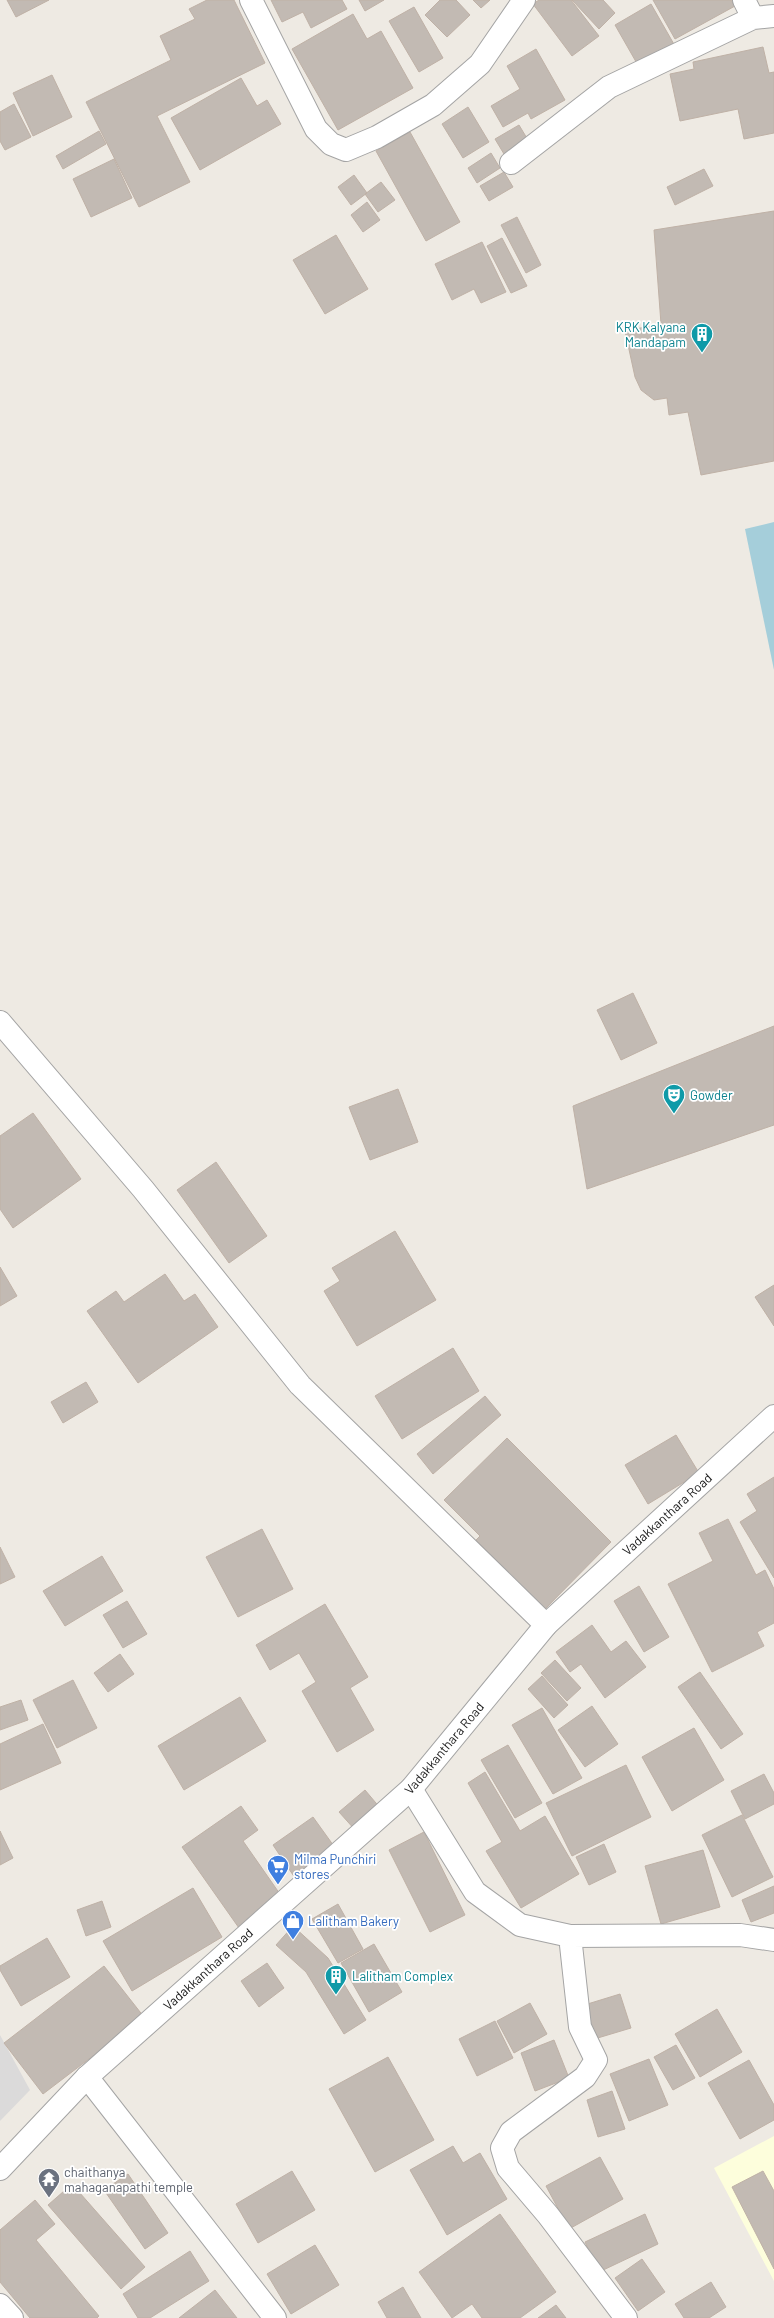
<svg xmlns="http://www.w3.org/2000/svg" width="774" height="2318" viewBox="0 0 774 2318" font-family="Barlow,sans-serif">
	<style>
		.residential { fill: #dbdada }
		.education { fill: #fdfedc }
		.water { fill: #a5ceda }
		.building { fill: #c2bab3; stroke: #bfb1a6 }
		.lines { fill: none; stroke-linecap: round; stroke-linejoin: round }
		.minor-casing { stroke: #a4a4a4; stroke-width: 24 }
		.tertiary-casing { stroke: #a4a4a4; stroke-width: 24 }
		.minor { stroke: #fff; stroke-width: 22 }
		.tertiary { stroke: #fff; stroke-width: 22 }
		.labels { text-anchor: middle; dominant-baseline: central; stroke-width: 3.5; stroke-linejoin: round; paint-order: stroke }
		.culture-label { font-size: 13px; fill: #0d838f; stroke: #fff; text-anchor: start }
		.street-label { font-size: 13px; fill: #1d1d1d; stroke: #fff }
		.shop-label { font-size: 13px; fill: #366cbe; stroke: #fff; text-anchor: start }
		.worship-label { font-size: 13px; fill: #5b616d; stroke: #fff; text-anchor: start }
	</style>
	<rect width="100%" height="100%" fill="#eeeae3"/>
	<path class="residential" d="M0 2035 30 2090 0 2121Z"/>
	<path class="education" d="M774 2136V2281L714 2168Z"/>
	<path class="water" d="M774 522V670L745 529Z"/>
	<path class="building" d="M7 0H49L16 17Z
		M207 0H234L265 63 157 116 190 182 139 207 86 102 171 60 160 36 195 19 189 9Z
		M271 0H342L347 9 311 28 303 12 282 22Z
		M359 0H384L365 11Z
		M440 0H456L470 15 447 37 425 15Z
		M473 0H490L481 8Z
		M539 0H571L599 36 572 56 533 4Z
		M572 0H603L615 13 599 29Z
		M653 0H731L735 6 675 39Z
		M651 4 675 46 639 67 615 25Z
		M414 7 443 58 419 72 389 21Z
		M353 14 367 39 381 31 413 88 338 130 292 49Z
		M763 47 769 73 774 72V133L744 139 738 109 680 121 670 74 694 69 693 62Z
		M536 49 565 100 531 119 528 113 503 127 491 106 520 89 507 66Z
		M52 75 72 117 33 136 13 93Z
		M241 78 257 106 267 100 281 124 200 170 171 118Z
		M14 104 31 137 5 150 0 141V112Z
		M468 107 489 142 463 158 442 124Z
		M519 125 528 140 504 154 495 139Z
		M99 131 106 144 63 169 56 156Z
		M410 132 460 222 426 241 376 151Z
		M491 153 500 168 477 183 468 168Z
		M114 159 132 198 91 217 73 179Z
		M704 169 713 186 675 205 667 187Z
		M504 172 513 187 489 201 480 186Z
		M354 175 367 193 351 205 338 187Z
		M381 182 395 200 378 212 365 194Z
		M367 202 380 220 363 232 351 215Z
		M774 211V461L701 475 688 412 669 415 667 398 654 400 641 390 635 377 625 331 661 324 654 230Z
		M517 217 541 265 526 273 501 225Z
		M336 235 368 289 325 314 293 260Z
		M502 238 527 286 511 293 487 246Z
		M482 242 506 292 481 303 474 289 452 300 435 264Z
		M633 993 657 1043 621 1060 597 1010Z
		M774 1026V1125L587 1189 573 1106Z
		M398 1089 418 1142 370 1160 349 1107Z
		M33 1113 81 1179 13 1228 0 1209V1136Z
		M216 1162 267 1236 229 1263 177 1190Z
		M395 1231 436 1300 357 1346 324 1291 340 1281 332 1268Z
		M0 1267 17 1296 0 1306Z
		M165 1274 184 1301 195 1294 218 1327 138 1383 87 1311 116 1291 124 1302Z
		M774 1285V1326L755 1297Z
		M453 1348 479 1391 402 1439 375 1396Z
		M86 1382 98 1402 63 1423 51 1402Z
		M485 1396 501 1415 433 1474 417 1454Z
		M676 1435 699 1473 648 1504 625 1465Z
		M507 1438 611 1542 545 1609 476 1540 480 1536 444 1500Z
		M774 1477V1578L740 1522 757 1511 747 1494Z
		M728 1519 756 1575 765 1570 774 1589V1623L757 1632 764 1646 712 1672 668 1584 713 1561 699 1533Z
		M262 1529 293 1589 238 1617 206 1557Z
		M0 1547 15 1577 0 1584Z
		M102 1556 123 1591 65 1626 43 1591Z
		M639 1586 669 1637 644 1652 614 1601Z
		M127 1601 147 1634 123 1648 103 1615Z
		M325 1604 368 1677 350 1688 374 1730 337 1752 302 1691 316 1682 299 1653 270 1670 256 1645Z
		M592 1625 611 1652 626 1641 646 1667 605 1698 581 1664 570 1672 556 1652Z
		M120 1654 134 1674 108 1692 94 1673Z
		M555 1660 581 1688 567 1701 541 1673Z
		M700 1672 743 1734 721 1749 678 1687Z
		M542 1676 568 1705 554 1718 528 1689Z
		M73 1680 97 1728 57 1748 33 1700Z
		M240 1697 266 1741 184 1790 158 1746Z
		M21 1700 28 1720 0 1730V1707Z
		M592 1706 618 1744 585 1767 558 1730Z
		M542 1708 582 1778 553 1794 512 1725Z
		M43 1724 61 1763 0 1790V1744Z
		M694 1728 724 1780 672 1811 642 1757Z
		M508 1745 542 1803 515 1818 481 1760Z
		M626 1765 651 1817 572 1856 546 1803Z
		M485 1772 520 1831 545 1816 579 1874 521 1908 486 1851 502 1842 468 1783Z
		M764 1774 774 1793V1804L745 1819 731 1791Z
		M365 1790 381 1809 356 1831 339 1812Z
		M241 1806 258 1830 243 1841 282 1897 239 1928 182 1847Z
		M742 1815 773 1877 732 1897 702 1835Z
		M313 1817 336 1849 295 1878 273 1845Z
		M0 1831 13 1858 0 1865Z
		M424 1832 465 1915 430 1932 389 1850Z
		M604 1844 616 1872 589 1885 576 1857Z
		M703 1850 720 1907 661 1924 645 1866Z
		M774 1886V1913L751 1922 742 1900Z
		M193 1888 222 1937 132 1991 103 1941Z
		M102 1901 111 1927 86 1936 77 1910Z
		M338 1904 363 1949 338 1963 312 1919Z
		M293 1926 328 1958 366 2020 344 2034 306 1972 276 1945Z
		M47 1938 70 1977 21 2006 0 1970V1966Z
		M374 1944 402 1992 369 2012 341 1963Z
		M267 1963 284 1988 259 2007 241 1981Z
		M104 1966 144 2017 43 2094 4 2043Z
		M620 1994 631 2028 591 2040 581 2006Z
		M530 2003 547 2034 514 2053 497 2021Z
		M717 2009 742 2052 700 2077 675 2034Z
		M495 2021 513 2058 477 2076 459 2039Z
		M554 2040 569 2078 535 2091 521 2053Z
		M676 2045 695 2078 673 2090 654 2057Z
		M388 2057 434 2140 375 2172 329 2089Z
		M649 2059 668 2105 629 2121 610 2074Z
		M749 2060 774 2105V2120L740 2139 708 2083Z
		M612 2091 625 2129 598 2137 587 2100Z
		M453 2146 463 2163 480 2153 507 2199 447 2235 410 2170Z
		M600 2157 623 2199 569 2229 546 2186Z
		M292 2171 315 2210 258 2243 236 2204Z
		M763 2171 774 2191V2269L732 2187Z
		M128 2174 168 2233 145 2249 104 2190Z
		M72 2184 145 2267 121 2289 48 2205Z
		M35 2200 55 2224 36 2240 99 2316 97 2318H30L0 2282V2230Z
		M500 2214 556 2292 520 2318H482L472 2304 452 2318 419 2272Z
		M645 2214 658 2244 599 2272 585 2242Z
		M315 2245 339 2285 291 2314 267 2274Z
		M190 2251 209 2281 150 2318H138L123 2294Z
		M642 2259 665 2292 638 2311 615 2278Z
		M711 2282 726 2307 709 2318H684L675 2304Z
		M403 2287 421 2318H387L378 2302Z
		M215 2290 237 2318H179Z
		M556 2305 566 2318H538Z"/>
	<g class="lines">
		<g class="minor-casing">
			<path id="minor" d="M251 0 316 129 331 144 346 150 377 137 433 105 480 64 524 0
				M744 0 753 18
				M511 163 609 87 753 18 774 16
				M0 1022 143 1189 300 1385 546 1625
				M411 1789 475 1892 520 1925 570 1936 740 1935 774 1940
				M570 1936 580 2027 596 2060 585 2077 511 2132 502 2148 508 2168 548 2215 626 2318
				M87 2077 275 2318
				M0 2305 12 2318"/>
		</g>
		<g class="tertiary-casing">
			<path id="tertiary" d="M0 2169 87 2077 411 1789 546 1625 774 1416"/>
		</g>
		<use href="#minor" class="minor"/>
		<use href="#tertiary" class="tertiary"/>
	</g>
	<defs>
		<g id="building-pin" transform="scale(1.15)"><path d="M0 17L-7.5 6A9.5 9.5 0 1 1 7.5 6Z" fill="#0f9aa8" stroke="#fff"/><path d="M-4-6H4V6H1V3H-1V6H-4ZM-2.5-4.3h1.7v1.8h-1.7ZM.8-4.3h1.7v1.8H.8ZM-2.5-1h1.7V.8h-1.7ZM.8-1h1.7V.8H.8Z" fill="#fff"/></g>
		<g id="theatre-pin" transform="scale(1.15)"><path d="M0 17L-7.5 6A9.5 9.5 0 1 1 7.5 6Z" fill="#0f9aa8" stroke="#fff"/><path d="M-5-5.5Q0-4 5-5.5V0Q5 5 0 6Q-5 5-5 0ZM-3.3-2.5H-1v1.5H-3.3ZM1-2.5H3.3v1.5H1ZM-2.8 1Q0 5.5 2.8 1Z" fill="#fff"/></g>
		<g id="supermarket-pin" transform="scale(1.15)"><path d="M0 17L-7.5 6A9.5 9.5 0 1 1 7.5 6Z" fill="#3f7fe0" stroke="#fff"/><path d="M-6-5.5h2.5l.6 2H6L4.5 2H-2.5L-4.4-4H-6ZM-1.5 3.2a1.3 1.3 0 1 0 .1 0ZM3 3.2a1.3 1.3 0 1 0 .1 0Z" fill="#fff"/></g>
		<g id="shop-pin" transform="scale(1.15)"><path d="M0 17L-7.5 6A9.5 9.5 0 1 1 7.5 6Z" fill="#3f7fe0" stroke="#fff"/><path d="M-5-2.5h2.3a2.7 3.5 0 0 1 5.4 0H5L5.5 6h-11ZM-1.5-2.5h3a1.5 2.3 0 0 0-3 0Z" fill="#fff"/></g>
		<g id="temple-pin" transform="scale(1.15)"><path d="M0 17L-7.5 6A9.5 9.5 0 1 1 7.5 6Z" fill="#6b7280" stroke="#fff"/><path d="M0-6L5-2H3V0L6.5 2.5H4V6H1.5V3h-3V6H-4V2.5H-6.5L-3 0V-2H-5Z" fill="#fff"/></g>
	</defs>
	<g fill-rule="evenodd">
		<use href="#building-pin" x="702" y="334"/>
		<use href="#theatre-pin" x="674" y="1095"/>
		<use href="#supermarket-pin" x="278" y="1866"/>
		<use href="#shop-pin" x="293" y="1921"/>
		<use href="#building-pin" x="336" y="1976"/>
		<use href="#temple-pin" x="49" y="2179"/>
	</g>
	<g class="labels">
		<g class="culture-label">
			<text x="686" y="327" text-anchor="end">KRK Kalyana<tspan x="686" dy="15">Mandapam</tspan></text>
			<text x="690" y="1095">Gowder</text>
			<text x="352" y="1976">Lalitham Complex</text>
		</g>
		<g class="street-label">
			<text transform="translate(667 1514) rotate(-42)">Vadakkanthara Road</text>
			<text transform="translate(444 1748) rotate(-50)">Vadakkanthara Road</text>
			<text transform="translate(208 1969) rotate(-42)">Vadakkanthara Road</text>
		</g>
		<g class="shop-label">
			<text x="294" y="1859">Milma Punchiri<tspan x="294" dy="15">stores</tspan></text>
			<text x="308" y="1921">Lalitham Bakery</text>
		</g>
		<g class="worship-label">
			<text x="64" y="2172">chaithanya<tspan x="64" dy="15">mahaganapathi temple</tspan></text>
		</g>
	</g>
</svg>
